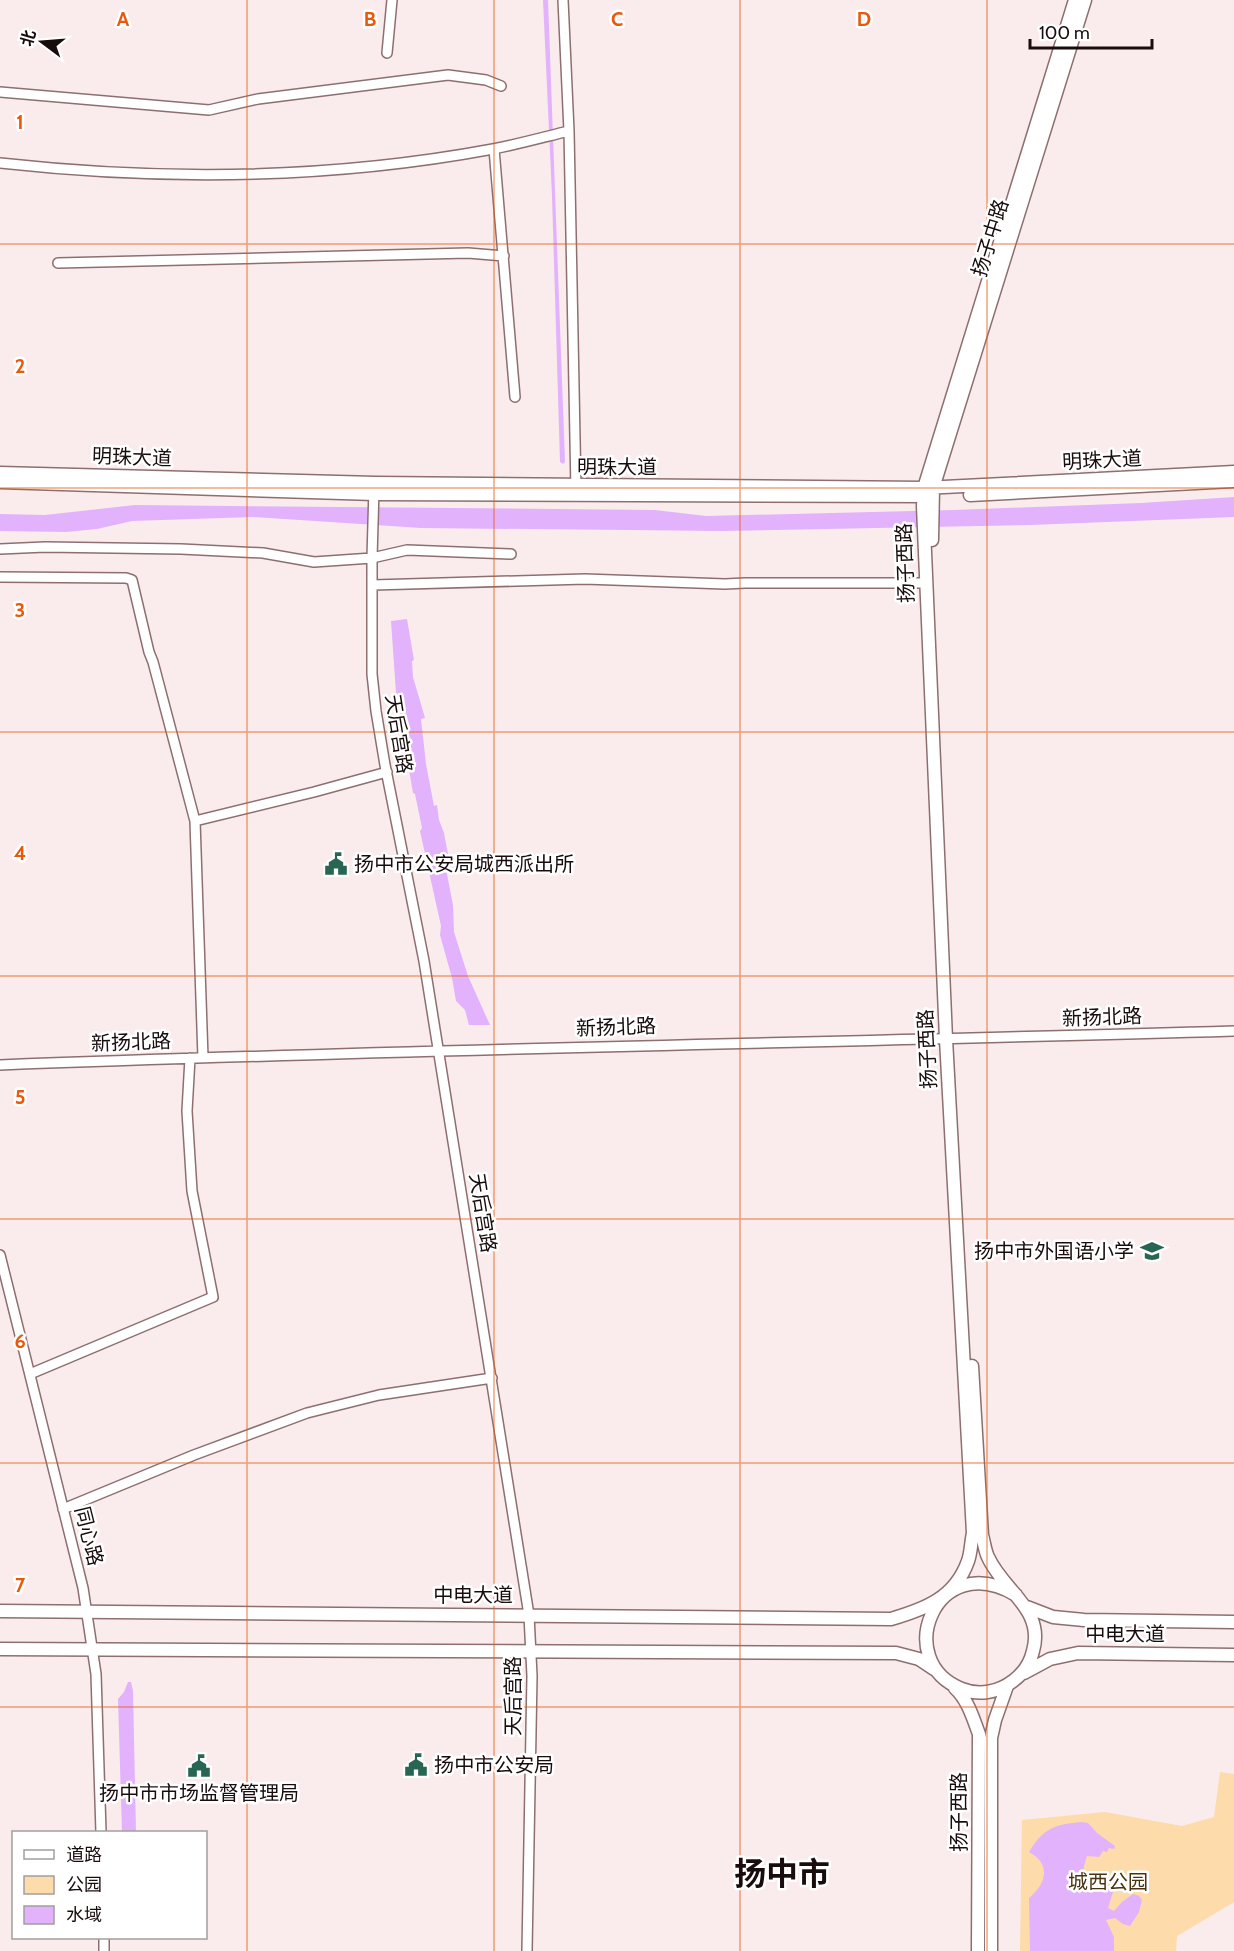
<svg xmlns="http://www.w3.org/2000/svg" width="1234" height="1951" viewBox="0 0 1234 1951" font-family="Cabin,'Noto Sans SC',sans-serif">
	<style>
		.green { fill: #fddbaa }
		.water { fill: #e3b2fc }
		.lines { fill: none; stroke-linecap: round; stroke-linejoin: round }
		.minor-casing { stroke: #8d6f70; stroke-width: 12 }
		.major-casing { stroke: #8d6f70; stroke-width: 15 }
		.minor { stroke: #fff; stroke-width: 9 }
		.major { stroke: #fff; stroke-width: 12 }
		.grid { fill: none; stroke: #e8590c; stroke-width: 1.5; stroke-opacity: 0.55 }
		.labels { text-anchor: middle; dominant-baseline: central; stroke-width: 5; stroke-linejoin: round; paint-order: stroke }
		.street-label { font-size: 20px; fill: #180c0d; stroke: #fff }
		.poi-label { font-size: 20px; fill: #180c0d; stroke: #fff; text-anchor: start }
		.park-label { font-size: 20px; fill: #493411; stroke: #fff }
		.town-label { font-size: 32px; font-weight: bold; fill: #180c0d; stroke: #fff }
		.grid-label { font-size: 20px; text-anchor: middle; font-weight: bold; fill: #e8590c; stroke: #fff; stroke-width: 5; stroke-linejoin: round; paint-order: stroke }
	</style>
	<rect width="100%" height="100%" fill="#faecec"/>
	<path class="green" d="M1220 1772 1234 1774V1902L1177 1936 1176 1951H1020L1022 1820 1105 1812 1182 1826 1214 1817Z"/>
	<path class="water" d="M543 0H548L565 462 563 464 560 462 552 196Z
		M1234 497V517L1031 525 722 531 421 528 253 517 132 521 97 529 66 532 0 531V514L45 515 135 505 655 510 706 516 953 510 1141 503Z
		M407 619 414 660 412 661 413 677 425 718 421 719 426 764 434 806 437 805 439 820 444 833 448 854 447 874 453 905 454 932 468 976 490 1025H469L465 1010 456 1001 452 978 440 935 441 926 420 831 422 828 415 794 413 793 396 693 391 621Z
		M128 1682H131L133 1691 136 1832H122L118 1699 124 1692Z
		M1082 1822 1088 1823 1097 1833 1115 1846 1114 1849 1109 1848 1107 1852 1103 1851 1099 1857 1087 1856C1079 1880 1085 1881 1108 1885L1113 1892 1108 1908 1114 1911 1122 1902 1133 1894 1139 1896 1142 1900 1139 1912 1130 1926 1123 1924 1115 1918 1106 1920 1114 1937V1951H1030L1029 1898C1047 1883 1051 1864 1029 1852 1043 1828 1056 1824 1082 1822Z"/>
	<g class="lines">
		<g class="minor-casing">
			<path id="minor" d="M563 0 569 131 576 490
				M387 53 392 0
				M0 92 209 110 258 99 448 75 486 80 501 86
				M494 149 515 397
				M0 163C163 181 332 179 493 149 519 144 544 137 569 131
				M58 263 468 253 504 256
				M374 488 372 558V674L376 711 385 765 424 961 529 1615 532 1676 527 1951
				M0 549 45 547 181 549 263 553 314 562 372 558 407 550 511 554
				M0 577 126 578 132 580 149 652 153 662 195 821 203 1058
				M373 585 585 579 725 584 745 583H925
				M195 821 314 792 387 772
				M0 1065C411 1049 823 1043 1234 1031
				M0 1255 83 1588 96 1674 101 1832
				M30 1374 213 1297 192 1191 187 1111 190 1058
				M63 1509 194 1455 307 1413 379 1395 492 1378
				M104 1938V1951"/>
		</g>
		<g class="major-casing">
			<path id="major" d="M0 473 375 483 924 488 1234 472
				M0 482 374 494 932 496
				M970 495 1234 481
				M932 540 933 488 1085 0
				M972 1366 982 1535C984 1542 985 1551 988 1557 1003 1591 1045 1609 1033 1651 1030 1664 1024 1673 1013 1681 999 1692 979 1696 962 1689 891 1662 935 1547 1016 1595
				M1027 1607 1053 1617 1084 1620 1234 1622
				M0 1611 891 1619C925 1609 955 1598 968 1561 971 1553 971 1542 973 1533L946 1039 923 506 924 488 1075 0
				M0 1649 896 1653 919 1659 934 1669
				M1024 1673 1050 1659 1078 1653 1234 1655
				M955 1688C968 1700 973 1718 979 1734L978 1951
				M991 1951V1738L995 1720 1007 1686"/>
		</g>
		<use href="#minor" class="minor"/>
		<use href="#major" class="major"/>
	</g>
	<path class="grid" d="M247 0V1951M494 0V1951M740 0V1951M987 0V1951M0 244H1234M0 488H1234M0 732H1234M0 976H1234M0 1219H1234M0 1463H1234M0 1707H1234"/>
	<defs>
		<g id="civic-bare" transform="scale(1.8)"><path d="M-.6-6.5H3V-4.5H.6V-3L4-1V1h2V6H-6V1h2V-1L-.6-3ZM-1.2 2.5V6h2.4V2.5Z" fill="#286653" stroke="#fff" stroke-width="2.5" paint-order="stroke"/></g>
		<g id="school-bare" transform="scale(1.8)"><path d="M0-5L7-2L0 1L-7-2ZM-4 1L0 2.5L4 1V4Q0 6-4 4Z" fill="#286653" stroke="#fff" stroke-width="2.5" paint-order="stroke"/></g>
	</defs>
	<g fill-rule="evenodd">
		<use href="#civic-bare" x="336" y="864"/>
		<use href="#school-bare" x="1152" y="1251"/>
		<use href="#civic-bare" x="416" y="1765"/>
		<use href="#civic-bare" x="199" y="1766"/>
	</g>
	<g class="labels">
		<g class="street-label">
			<text transform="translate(990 238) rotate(-73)">扬子中路</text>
			<text transform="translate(132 457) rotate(2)">明珠大道</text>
			<text transform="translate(1102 460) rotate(-3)">明珠大道</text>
			<text x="617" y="467">明珠大道</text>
			<text transform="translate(905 563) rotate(-92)">扬子西路</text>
			<text transform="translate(399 734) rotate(81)">天后宫路</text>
			<text transform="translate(1102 1017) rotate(-2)">新扬北路</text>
			<text transform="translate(616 1027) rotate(-2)">新扬北路</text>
			<text transform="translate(131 1042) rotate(-2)">新扬北路</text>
			<text transform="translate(927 1049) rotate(-93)">扬子西路</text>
			<text transform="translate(483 1213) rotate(81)">天后宫路</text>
			<text transform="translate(89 1536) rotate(76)">同心路</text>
			<text x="473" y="1595">中电大道</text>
			<text x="1125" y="1634">中电大道</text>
			<text transform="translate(513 1696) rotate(-90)">天后宫路</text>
			<text transform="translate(959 1812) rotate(-90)">扬子西路</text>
		</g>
		<g class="poi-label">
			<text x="354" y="864">扬中市公安局城西派出所</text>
			<text x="1134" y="1251" text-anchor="end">扬中市外国语小学</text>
			<text x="434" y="1765">扬中市公安局</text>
			<text x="199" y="1793" text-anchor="middle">扬中市市场监督管理局</text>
		</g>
		<g class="park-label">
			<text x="1108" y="1882">城西公园</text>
		</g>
		<g class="town-label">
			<text x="782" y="1873">扬中市</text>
		</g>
	</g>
	<g class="grid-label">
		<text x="123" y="26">A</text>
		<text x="370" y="26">B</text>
		<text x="617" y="26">C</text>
		<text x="864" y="26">D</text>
		<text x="20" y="129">1</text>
		<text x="20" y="373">2</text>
		<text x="20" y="617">3</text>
		<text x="20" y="860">4</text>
		<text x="20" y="1104">5</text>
		<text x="20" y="1348">6</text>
		<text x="20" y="1592">7</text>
	</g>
	<rect x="12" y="1831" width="195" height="108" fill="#ffffff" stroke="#a39e9e" stroke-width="1.5"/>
	<rect x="24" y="1850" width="30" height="9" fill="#ffffff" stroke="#a39e9e" stroke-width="1.5"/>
	<text x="66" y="1861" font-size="18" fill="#180c0d">道路</text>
	<rect x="24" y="1876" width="30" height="18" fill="#fddbaa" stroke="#a39e9e" stroke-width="1.5"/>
	<text x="66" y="1891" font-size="18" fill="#180c0d">公园</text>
	<rect x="24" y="1906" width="30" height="18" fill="#e3b2fc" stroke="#a39e9e" stroke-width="1.5"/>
	<text x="66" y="1921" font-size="18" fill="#180c0d">水域</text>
	<g transform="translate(42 42) rotate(286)" stroke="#ffffff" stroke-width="4.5" paint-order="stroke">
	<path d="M0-4.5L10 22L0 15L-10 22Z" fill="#180c0d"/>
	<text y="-9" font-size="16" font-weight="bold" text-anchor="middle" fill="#180c0d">北</text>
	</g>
	<path d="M1030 39v9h122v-9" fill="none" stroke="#180c0d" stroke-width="3"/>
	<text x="1039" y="39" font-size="18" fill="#180c0d" stroke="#ffffff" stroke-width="4.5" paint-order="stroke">100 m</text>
</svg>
